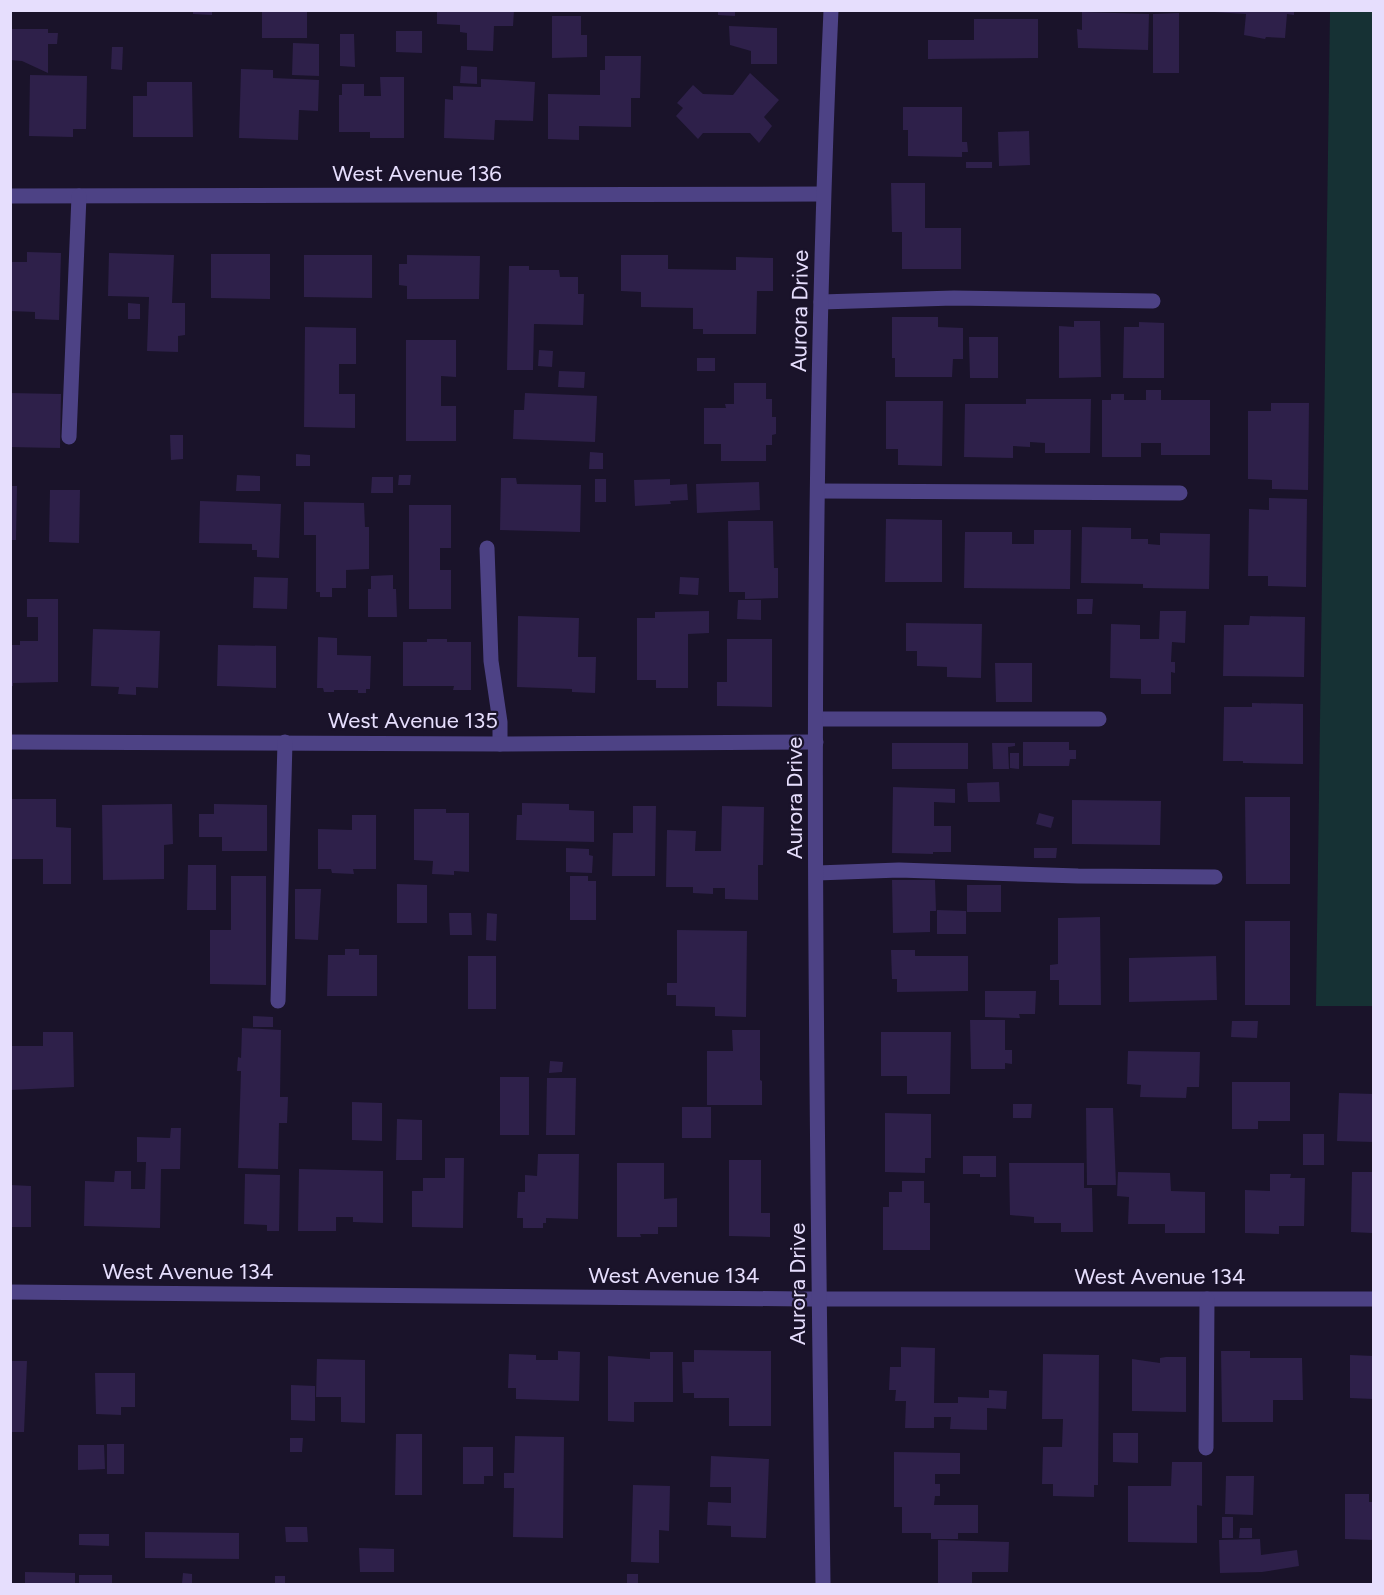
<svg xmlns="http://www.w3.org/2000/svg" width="1384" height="1595" font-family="Figtree,sans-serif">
<rect width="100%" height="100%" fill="#1a132a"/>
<!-- green -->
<polygon fill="#163134" points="1330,11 1374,11 1373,1006 1316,1006"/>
<!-- building -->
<g fill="#2e204a">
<polygon points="193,10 212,10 212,15 193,14"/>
<rect x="262" y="10" width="45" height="28"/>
<polygon points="437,10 514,10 513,26 494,26 493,51 467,50 467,33 460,32 460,25 437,24"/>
<polygon points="718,10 735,10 735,16 718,15"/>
<polygon points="1214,10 1294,10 1294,15 1287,14 1285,38 1266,37 1265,39 1244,35 1246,14 1214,12"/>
<polygon points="1082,12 1149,14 1148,50 1078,48 1077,29 1082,30"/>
<polygon points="1179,13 1179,73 1153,73 1153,14"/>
<polygon points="552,16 581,16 581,35 587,35 587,57 552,58"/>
<polygon points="974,19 1038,19 1038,58 928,59 928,40 974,40"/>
<polygon points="729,26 777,28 777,64 751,64 751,51 730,45"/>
<polygon points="10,29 48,29 48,33 58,33 57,44 48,44 48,73 22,61 10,60"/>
<polygon points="396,31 422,31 422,53 396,52"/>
<polygon points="340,34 354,34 355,67 340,66"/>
<polygon points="293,43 319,44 319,76 292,75"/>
<polygon points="112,47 123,47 122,70 111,69"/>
<polygon points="605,56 641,56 640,98 631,98 631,127 579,126 579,140 548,139 548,94 600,95 600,70 605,70"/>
<polygon points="461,66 477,67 477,84 460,83"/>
<polygon points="241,69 273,70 273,78 319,80 318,111 299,110 298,140 239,138"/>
<polygon points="750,73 779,100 764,117 772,126 759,143 750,133 703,133 698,139 676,116 683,108 677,103 693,85 703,94 733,95"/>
<polygon points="30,75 87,76 86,129 73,129 73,137 29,136"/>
<polygon points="380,77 404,77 404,138 370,138 370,132 339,132 339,95 342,95 342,84 364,84 364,96 381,96"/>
<polygon points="481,79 535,82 533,121 495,120 494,140 444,138 445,99 453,100 453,86 481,87"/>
<polygon points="147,82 192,82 193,137 133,137 133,96 147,96"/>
<polygon points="903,107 962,107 962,142 967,142 968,152 962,152 962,157 908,156 908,130 903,130"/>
<polygon points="1029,131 1030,165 999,166 998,132"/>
<rect x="966" y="162" width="26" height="6"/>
<polygon points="891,183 925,183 925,228 961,228 961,269 902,269 902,232 892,232"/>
<polygon points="27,252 61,253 59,320 35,319 35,312 10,311 10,262 27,262"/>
<polygon points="109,253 174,255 172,303 185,303 185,335 178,336 178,352 147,351 149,297 108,296"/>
<polygon points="211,254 270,254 270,299 211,298"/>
<polygon points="304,255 372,255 372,298 304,297"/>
<polygon points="407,255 480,256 479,299 407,299 407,286 399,285 399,264 407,264"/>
<polygon points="621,255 668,255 668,269 736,270 736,257 773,258 773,291 757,291 756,334 703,334 703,329 693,329 693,308 641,307 641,292 621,291"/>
<polygon points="509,266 529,266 529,270 559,270 560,277 578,277 578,294 584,294 583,325 534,324 533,370 507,370"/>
<polygon points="128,303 140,304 140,319 128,319"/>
<polygon points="892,317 938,317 938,327 963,328 963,359 953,359 952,377 895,377 895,358 892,358"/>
<polygon points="1074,321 1100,321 1101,377 1059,378 1059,326 1074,327"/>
<polygon points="1139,322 1164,323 1164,378 1123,378 1124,327 1139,327"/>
<polygon points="305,327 356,328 356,364 339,364 339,394 355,394 355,428 304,427"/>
<polygon points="969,337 998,337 998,378 970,378"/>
<polygon points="406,340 456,340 456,377 441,376 441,406 456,406 456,441 406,441"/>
<polygon points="539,350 553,351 552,367 538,366"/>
<rect x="697" y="358" width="18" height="13"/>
<polygon points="559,371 585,372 584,388 558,387"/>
<polygon points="734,383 766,383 766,399 772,399 772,417 776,417 776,434 772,435 772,445 766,445 766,461 721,461 721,444 704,444 704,408 726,408 725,404 734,404"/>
<polygon points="1146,390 1161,390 1161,400 1210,400 1210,455 1161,455 1161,443 1141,443 1141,457 1102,457 1102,400 1111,400 1111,394 1124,394 1124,400 1146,400"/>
<polygon points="10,393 61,394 60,448 10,447"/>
<polygon points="525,393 597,396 595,442 513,439 514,410 524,410"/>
<polygon points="1026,399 1091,399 1090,453 1045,453 1045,443 1030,442 1030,447 1013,446 1013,458 964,457 965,404 1026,404"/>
<polygon points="886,401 943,401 942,466 898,465 898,449 886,449"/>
<polygon points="1271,403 1309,403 1308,490 1272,489 1272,480 1248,479 1248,411 1271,411"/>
<polygon points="170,435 183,435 183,459 171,460"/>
<polygon points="590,452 603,453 603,469 589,469"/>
<polygon points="296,454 310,455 310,466 296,466"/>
<polygon points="237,475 260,476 260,491 236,491"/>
<polygon points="399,475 411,475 410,485 398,485"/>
<polygon points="372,477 393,477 393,493 371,493"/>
<polygon points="501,478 516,478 517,484 581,485 580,532 500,530"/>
<rect x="595" y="479" width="11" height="23"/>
<polygon points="670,479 670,485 687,484 688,500 670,501 671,504 635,506 634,480"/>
<polygon points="759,482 760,510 697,513 696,484"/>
<polygon points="10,486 17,486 16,540 10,540"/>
<polygon points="50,490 80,490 79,543 49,542"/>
<polygon points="1269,498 1307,499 1306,587 1268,586 1268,576 1248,576 1249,509 1269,510"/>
<polygon points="200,501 281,504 279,558 257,557 257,550 252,550 252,544 199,543"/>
<polygon points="304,502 364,503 365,527 369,527 369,569 346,570 346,588 332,588 332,597 320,597 320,592 316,592 316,535 304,535"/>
<polygon points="409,505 451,505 451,548 440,548 440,570 451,570 451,609 409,609"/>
<polygon points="886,519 942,520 942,582 885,582"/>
<polygon points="728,521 773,521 774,568 778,568 778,598 745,599 745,592 729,592"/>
<polygon points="1082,527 1131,528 1131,539 1148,539 1148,544 1160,545 1160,533 1210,534 1209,589 1143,588 1143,584 1081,583"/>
<polygon points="1034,530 1071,530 1070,589 964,588 965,532 1012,532 1012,544 1034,544"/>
<polygon points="393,575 393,589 396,589 397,617 368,617 368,589 371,589 371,576"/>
<polygon points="254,577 288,578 287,609 253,608"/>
<polygon points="680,577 699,578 698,595 679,594"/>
<polygon points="27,599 58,599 58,682 13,683 13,686 10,686 10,645 20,645 20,641 38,641 38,617 27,617"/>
<polygon points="1077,599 1093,599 1092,614 1077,614"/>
<polygon points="738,600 761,600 761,620 737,619"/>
<polygon points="709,611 709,633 688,634 688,688 656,688 656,680 637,680 637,618 655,618 655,612"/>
<polygon points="1160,611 1186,611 1185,643 1172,642 1171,662 1175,662 1175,673 1171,672 1171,694 1141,694 1141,679 1110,678 1111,624 1140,625 1140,639 1159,639"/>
<polygon points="518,616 579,618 578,657 596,657 595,693 572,692 572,689 517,687"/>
<polygon points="1250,616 1305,617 1304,677 1223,676 1224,625 1249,625"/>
<polygon points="906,623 982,624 981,678 947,677 947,667 917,666 917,651 906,651"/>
<polygon points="93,629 160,631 158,688 136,687 136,695 118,694 119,687 91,686"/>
<polygon points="318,637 337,638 337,655 371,656 370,689 366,689 366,693 358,693 358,690 334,690 334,692 324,692 323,688 317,688"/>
<polygon points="427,639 447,639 447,642 471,642 471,690 453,690 454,686 403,686 403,642 427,642"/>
<polygon points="727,639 772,639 772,707 717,706 717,682 727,682"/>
<polygon points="218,645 276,646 276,688 217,686"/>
<polygon points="995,663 1032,663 1032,702 996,702"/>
<polygon points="1252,703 1303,704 1303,764 1243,763 1243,761 1223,761 1224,707 1252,707"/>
<polygon points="1023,742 1069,742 1069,750 1076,750 1076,759 1070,759 1069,766 1023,766"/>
<rect x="892" y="743" width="76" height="26"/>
<polygon points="992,743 1015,743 1015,746 1008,747 1009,769 993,769"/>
<polygon points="1010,753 1019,753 1019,769 1010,768"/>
<polygon points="999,782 1000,802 968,802 967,783"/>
<polygon points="893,787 955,789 955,803 934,802 934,826 951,826 951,852 933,852 933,854 892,853"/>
<polygon points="1245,797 1290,797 1290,884 1246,884"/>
<polygon points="10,799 56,799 56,827 71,828 71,884 43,884 43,859 10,859"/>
<polygon points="1072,800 1161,801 1160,845 1072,844"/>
<polygon points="522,803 569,804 569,810 594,811 594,842 516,840 517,815 522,815"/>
<polygon points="172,804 173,844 164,845 164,879 103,880 102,805"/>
<polygon points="214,804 267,805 267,851 222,851 222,837 199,837 199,814 214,814"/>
<polygon points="633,806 656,806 655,876 612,876 613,833 633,833"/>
<polygon points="722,806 764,807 763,865 758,865 758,900 725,899 725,888 713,888 713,894 693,893 693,887 666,887 667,830 696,831 695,851 721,851"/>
<polygon points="414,809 446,809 446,813 469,813 469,872 454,871 454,875 432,874 433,861 414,860"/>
<polygon points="1039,813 1054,817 1051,828 1036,824"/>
<polygon points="352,815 376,815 376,869 353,869 354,874 332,873 331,869 318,869 318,829 352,830"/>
<polygon points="566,848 589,849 589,855 593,856 592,873 566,872"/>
<polygon points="1034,848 1057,848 1056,858 1034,858"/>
<polygon points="188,865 216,865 216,910 187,910"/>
<polygon points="231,876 266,876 266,985 210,984 210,930 231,930"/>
<polygon points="570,876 588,876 588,881 596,881 596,920 570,920"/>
<polygon points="892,880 935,880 936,911 930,911 930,932 893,933"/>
<polygon points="397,884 427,885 427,923 397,923"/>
<rect x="967" y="885" width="34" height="27"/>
<polygon points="295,889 321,889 318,940 295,939"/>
<polygon points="937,910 966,911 966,934 937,934"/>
<polygon points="449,913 471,913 472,935 450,935"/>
<polygon points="487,913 497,914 496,941 486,940"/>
<polygon points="1100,917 1101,1005 1059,1005 1059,980 1050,980 1050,965 1058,964 1058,918"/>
<rect x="1245" y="921" width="45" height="84"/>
<polygon points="677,930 747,931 746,1017 715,1016 715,1007 676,1006 676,995 667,995 667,983 677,983"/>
<polygon points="345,949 359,949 359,955 377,955 377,996 327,996 328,955 345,955"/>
<polygon points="891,950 915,950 915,956 968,956 968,991 897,992 897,979 892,979"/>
<rect x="468" y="956" width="28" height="53"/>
<polygon points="1216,956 1217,1000 1129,1002 1129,958"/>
<polygon points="985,991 1036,991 1035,1014 1019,1014 1020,1018 985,1017"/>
<polygon points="253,1016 273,1017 273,1027 253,1027"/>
<polygon points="970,1020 1005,1020 1005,1050 1012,1050 1012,1064 1005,1063 1005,1069 971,1069"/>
<polygon points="1232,1021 1258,1021 1257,1038 1231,1037"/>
<polygon points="242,1028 281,1030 280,1097 288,1097 287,1123 279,1123 278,1169 238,1168 241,1071 237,1071 238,1057 241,1058"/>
<polygon points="732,1030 760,1030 760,1080 762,1081 762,1105 707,1105 707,1051 733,1051"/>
<polygon points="43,1032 73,1032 74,1087 10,1090 10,1046 43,1046"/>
<polygon points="881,1032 951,1032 950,1094 907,1094 907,1076 881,1076"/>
<polygon points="1128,1051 1200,1052 1199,1087 1187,1087 1186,1098 1140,1097 1141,1085 1127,1084"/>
<polygon points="550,1061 563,1062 562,1072 549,1073"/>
<rect x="500" y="1077" width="29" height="58"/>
<polygon points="547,1078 576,1078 575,1135 546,1135"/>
<polygon points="1232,1082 1290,1082 1290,1121 1258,1121 1258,1129 1232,1129"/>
<polygon points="1339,1093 1374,1094 1374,1142 1337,1141"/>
<polygon points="352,1102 382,1103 382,1141 352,1140"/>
<polygon points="1013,1104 1032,1104 1031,1118 1013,1118"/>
<rect x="682" y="1107" width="29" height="31"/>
<polygon points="1086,1108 1113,1108 1116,1185 1087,1185"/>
<polygon points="885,1113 931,1114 931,1158 925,1158 925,1173 885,1172"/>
<polygon points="397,1119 422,1120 422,1160 396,1160"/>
<polygon points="171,1128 181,1128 180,1169 161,1169 160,1228 84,1226 85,1181 114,1182 115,1171 131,1171 131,1189 145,1189 146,1162 137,1162 137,1137 170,1138"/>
<rect x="1303" y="1134" width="21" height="31"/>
<polygon points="538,1154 579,1154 578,1219 546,1218 546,1223 543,1223 543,1228 523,1228 523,1218 517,1218 518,1192 525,1192 525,1175 537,1176"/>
<polygon points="963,1156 996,1156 996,1177 980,1177 980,1174 963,1174"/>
<polygon points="445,1158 464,1158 463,1228 412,1227 412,1191 423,1191 423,1178 445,1178"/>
<polygon points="729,1160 761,1160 761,1213 770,1213 770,1237 729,1236"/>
<polygon points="617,1163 664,1163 664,1199 677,1198 677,1227 658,1227 658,1234 640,1234 641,1237 617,1237"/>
<polygon points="1009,1163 1084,1163 1084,1188 1092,1188 1093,1232 1061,1232 1061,1223 1034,1223 1034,1217 1010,1215"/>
<polygon points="299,1169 383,1171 383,1223 353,1222 353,1217 336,1217 336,1231 298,1231"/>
<polygon points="1118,1172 1170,1173 1171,1191 1205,1192 1205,1233 1165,1233 1165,1224 1128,1224 1129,1197 1117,1196"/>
<polygon points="1352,1172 1374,1172 1372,1233 1351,1232"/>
<polygon points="245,1174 280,1175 279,1231 267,1231 267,1225 244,1224"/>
<polygon points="1270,1174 1291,1174 1290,1178 1305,1178 1304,1226 1279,1226 1279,1234 1245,1233 1245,1190 1270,1191"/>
<polygon points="902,1181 924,1181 924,1203 930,1203 930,1250 883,1250 883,1207 889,1207 889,1192 902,1192"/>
<polygon points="10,1185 31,1186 31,1227 10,1227"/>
<polygon points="901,1347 935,1348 934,1403 958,1403 958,1397 989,1398 989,1390 1007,1391 1006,1409 987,1408 987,1430 950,1429 951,1417 934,1417 934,1428 905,1428 906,1401 895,1401 896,1390 889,1390 890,1367 901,1367"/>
<polygon points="694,1350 771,1351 771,1426 729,1426 729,1398 694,1398 694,1393 683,1393 682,1362 694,1362"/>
<polygon points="558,1351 580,1352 579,1401 516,1399 516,1388 508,1388 509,1354 536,1355 536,1360 558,1360"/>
<polygon points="1221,1351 1250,1351 1250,1358 1302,1358 1303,1400 1273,1400 1273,1422 1222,1422"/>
<polygon points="650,1352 673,1352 673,1402 634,1402 634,1422 608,1421 608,1356 650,1359"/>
<polygon points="1043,1354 1099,1355 1098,1485 1094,1485 1094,1497 1053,1496 1053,1484 1042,1484 1043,1447 1062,1447 1063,1419 1042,1419"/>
<polygon points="1350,1355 1374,1356 1374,1399 1350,1398"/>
<polygon points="1166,1357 1186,1357 1186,1412 1132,1411 1132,1359 1160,1363 1160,1358"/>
<polygon points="317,1359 365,1360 365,1423 341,1422 341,1397 316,1397"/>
<polygon points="10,1361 27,1361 24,1432 10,1432"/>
<polygon points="95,1373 135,1373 135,1407 121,1407 121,1415 96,1414"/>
<polygon points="291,1385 315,1386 315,1421 291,1420"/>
<polygon points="1113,1433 1138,1433 1138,1463 1113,1462"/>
<polygon points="396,1434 422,1434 422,1495 395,1495"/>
<polygon points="515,1436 564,1437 563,1538 513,1537 514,1488 504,1488 504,1473 514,1473"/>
<polygon points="290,1438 303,1438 302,1452 290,1452"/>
<rect x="107" y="1444" width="17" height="30"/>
<polygon points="78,1445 104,1445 105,1469 78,1470"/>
<polygon points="463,1447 493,1447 493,1476 484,1476 484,1484 463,1484"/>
<polygon points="894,1452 960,1453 960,1474 935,1474 935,1484 940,1484 940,1496 935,1496 934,1505 978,1505 978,1533 958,1533 958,1539 931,1539 931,1533 902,1533 902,1507 894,1507"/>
<polygon points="711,1456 769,1459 766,1538 731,1537 731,1526 707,1525 708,1502 731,1503 731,1487 710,1487"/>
<polygon points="1172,1462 1202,1462 1202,1506 1197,1505 1197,1543 1128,1542 1128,1486 1171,1486"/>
<polygon points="1226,1476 1254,1476 1253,1515 1225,1514"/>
<polygon points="633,1485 670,1486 669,1531 659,1530 659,1563 631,1562"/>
<polygon points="1345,1494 1369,1494 1369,1502 1374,1502 1374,1540 1345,1539"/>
<rect x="1222" y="1517" width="11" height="21"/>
<polygon points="285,1527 307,1527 308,1542 286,1542"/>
<polygon points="1240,1528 1252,1528 1252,1538 1239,1538"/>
<polygon points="145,1532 239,1533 239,1559 145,1558"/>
<polygon points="79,1534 109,1534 109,1546 79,1545"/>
<polygon points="1260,1539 1261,1555 1297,1550 1299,1566 1262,1572 1220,1573 1219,1540"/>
<polygon points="938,1540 1009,1542 1008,1572 972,1572 972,1584 938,1584"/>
<polygon points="359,1548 394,1549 394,1572 360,1572"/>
<polygon points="25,1572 75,1573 75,1584 25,1584"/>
<polygon points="183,1573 192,1574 192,1584 182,1584"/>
<rect x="627" y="1574" width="11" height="10"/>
<rect x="79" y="1575" width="33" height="9"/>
<rect x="275" y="1576" width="10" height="8"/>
</g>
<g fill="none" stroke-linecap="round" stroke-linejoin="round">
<!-- minor -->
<g stroke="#4d4285" stroke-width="15">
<polyline points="10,196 823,194"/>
<polyline points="821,302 954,298 1153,301"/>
<polyline points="69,437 79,196"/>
<polyline points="819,491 1180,493"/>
<polyline points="487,548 491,661 500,722 500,744"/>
<polyline points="816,719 1099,719"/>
<polyline points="10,742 500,744 816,742"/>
<polyline points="817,873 899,870 1078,876 1215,877"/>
<polyline points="278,1001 285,742"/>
<polyline points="10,1292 805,1299 1374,1299"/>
<polyline points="1206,1448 1207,1299"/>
<path d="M823,1584c-7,-523 -16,-1050 8,-1574"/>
</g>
</g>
<g text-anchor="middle" stroke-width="4.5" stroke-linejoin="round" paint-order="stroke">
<!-- street labels -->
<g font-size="22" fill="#e6defd" stroke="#1a132a">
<text x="417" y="181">West Avenue 136</text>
<text transform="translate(799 311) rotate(-89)" y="8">Aurora Drive</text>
<text x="413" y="728">West Avenue 135</text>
<text transform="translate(794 798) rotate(-90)" y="8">Aurora Drive</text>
<text x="188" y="1279">West Avenue 134</text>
<text x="674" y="1283">West Avenue 134</text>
<text x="1160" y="1284">West Avenue 134</text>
<text transform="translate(797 1284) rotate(-90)" y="8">Aurora Drive</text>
</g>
</g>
<!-- border -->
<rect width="1384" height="1595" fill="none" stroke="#e6defd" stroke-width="24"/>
</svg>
